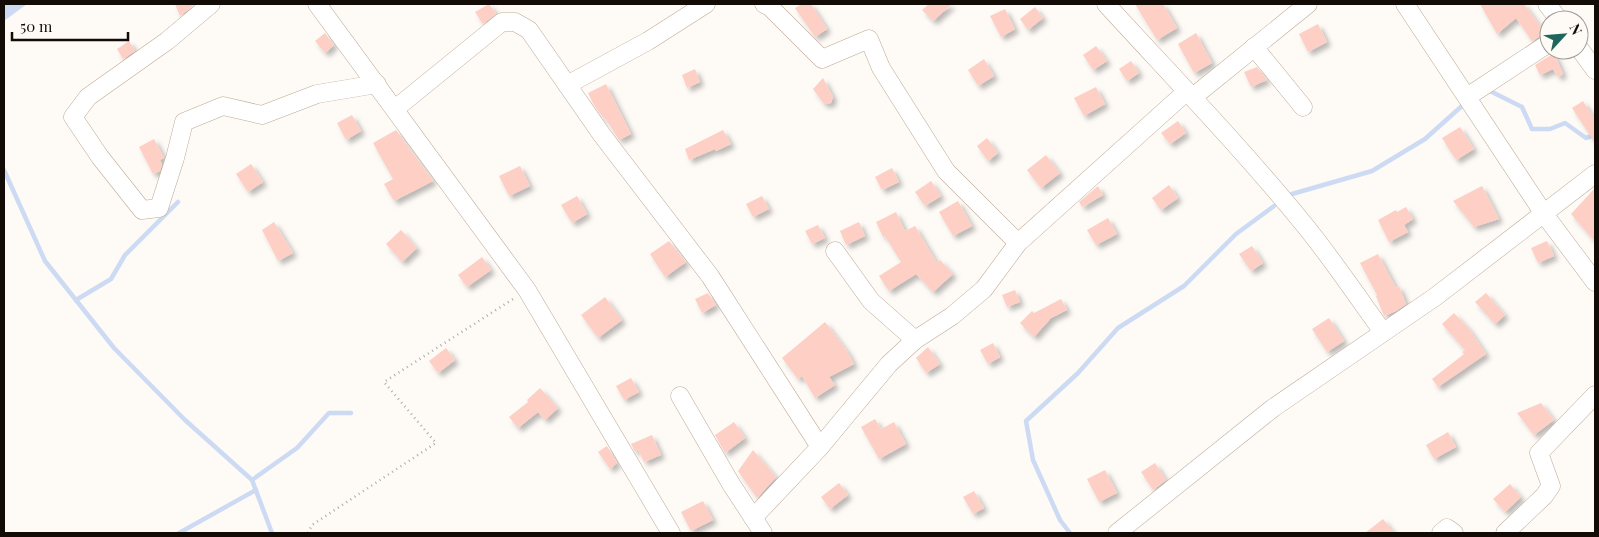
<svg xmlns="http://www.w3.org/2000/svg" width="1599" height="537" font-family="'Playfair Display',serif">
<defs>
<filter id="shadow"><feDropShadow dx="4" dy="4" stdDeviation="2.5" flood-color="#0004"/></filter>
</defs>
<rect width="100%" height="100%" fill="#fefaf6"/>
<!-- water -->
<polygon fill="#ccdbf3" points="4,4 27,4 4,21"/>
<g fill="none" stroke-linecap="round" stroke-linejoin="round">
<!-- stream -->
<g stroke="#ccdbf3" stroke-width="4.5">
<polyline points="1486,93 1490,91 1522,107 1532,129 1550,129 1565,123 1586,138 1595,135"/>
<polyline points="4,170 45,261 114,348 185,420 252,480 272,533"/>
<polyline points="1292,194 1372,171 1425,139 1463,105"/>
<polyline points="76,300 111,279 125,255 178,202"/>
<polyline points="252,480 297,448 329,413 351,413"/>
<polyline points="179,533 256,490"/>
<polyline points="1070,533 1060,520 1033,460 1026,421 1078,373 1118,328 1184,286 1236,234 1274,206"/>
</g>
</g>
<!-- building -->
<g fill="#fecfc4" filter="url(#shadow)">
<polygon points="175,4 195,4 180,16"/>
<polygon points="489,4 496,14 483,24 475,12"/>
<polygon points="802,4 811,4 827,29 815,37 795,8"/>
<polygon points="929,4 952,4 933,21 922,10"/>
<polygon points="1135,4 1163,4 1177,28 1157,40"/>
<polygon points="1480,4 1524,4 1545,33 1532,41 1516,18 1497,34"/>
<polygon points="1035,7 1043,18 1028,30 1020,19"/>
<polygon points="1005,9 1015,29 1001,37 990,16"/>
<polygon points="1318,24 1327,42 1308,52 1299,34"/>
<polygon points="325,33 334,45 325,53 315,41"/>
<polygon points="1196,33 1212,63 1194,73 1178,44"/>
<polygon points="129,41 135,51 123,59 117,49"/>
<polygon points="1096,46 1107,61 1093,70 1083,55"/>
<polygon points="1554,53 1563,74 1558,77 1553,69 1540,75 1535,65"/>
<polygon points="984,59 994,76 978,86 968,70"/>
<polygon points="1131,61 1139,73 1127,81 1119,69"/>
<polygon points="1257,67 1267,80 1251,87 1244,72"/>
<polygon points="695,69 700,82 687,88 682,75"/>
<polygon points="823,78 833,97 831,103 824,104 813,89"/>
<polygon points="606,84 631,134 619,140 605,118 604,119 594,105 588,93"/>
<polygon points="1096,87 1105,104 1084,116 1074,98"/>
<polygon points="1583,101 1595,120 1595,143 1572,108"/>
<polygon points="352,115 361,131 346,140 337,123"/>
<polygon points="1178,121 1186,133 1170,144 1161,133"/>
<polygon points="1460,127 1474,149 1456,160 1442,138"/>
<polygon points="396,130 433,181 394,201 384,184 393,179 373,143"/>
<polygon points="723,130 731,144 716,151 715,149 689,160 685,149"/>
<polygon points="987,138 998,153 988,161 977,146"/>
<polygon points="154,139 164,158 160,160 162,164 160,171 153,174 139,147"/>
<polygon points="1046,155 1060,173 1041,188 1027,170"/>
<polygon points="251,164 263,182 248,192 236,174"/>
<polygon points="520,166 530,186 509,196 499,176"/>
<polygon points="892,168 899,182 882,190 875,177"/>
<polygon points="931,181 941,196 925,206 915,192"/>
<polygon points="1169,185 1178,198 1161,210 1152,198"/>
<polygon points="1098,186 1103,195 1082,207 1079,202"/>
<polygon points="1482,186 1499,219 1474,227 1453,201"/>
<polygon points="1595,188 1595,242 1571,214"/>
<polygon points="577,196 587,214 572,223 561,205"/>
<polygon points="762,196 769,209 753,217 746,204"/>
<polygon points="958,201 972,226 953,236 939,212"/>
<polygon points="1406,207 1413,219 1404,225 1408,232 1389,242 1378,220 1396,210 1397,212"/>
<polygon points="896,212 905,231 915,226 937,263 940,260 953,274 933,292 916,274 889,291 879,276 901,262 885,236 883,237 876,222"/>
<polygon points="1108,218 1117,234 1096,245 1087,230"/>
<polygon points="274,222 293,253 278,261 262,230"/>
<polygon points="859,222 865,236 846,245 840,231"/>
<polygon points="818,225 825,238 812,244 805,231"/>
<polygon points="401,230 417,248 402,262 386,244"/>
<polygon points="669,241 686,262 665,277 650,254"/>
<polygon points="1547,241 1554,256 1538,263 1531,248"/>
<polygon points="1252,246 1263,263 1251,271 1239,254"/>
<polygon points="1378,254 1396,288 1399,286 1406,304 1396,311 1384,316 1376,296 1377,295 1360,263"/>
<polygon points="482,257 491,270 467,287 458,275"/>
<polygon points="1015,290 1020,302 1007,307 1002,295"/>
<polygon points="708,293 716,305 702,313 695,299"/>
<polygon points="1486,293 1505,315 1495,324 1475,302"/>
<polygon points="605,297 622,320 598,338 581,315"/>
<polygon points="1061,299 1067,310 1051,318 1034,337 1020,323 1032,311 1034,313"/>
<polygon points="1454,313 1469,329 1486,354 1438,387 1432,379 1464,354 1462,352 1465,350 1442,324"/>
<polygon points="1329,318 1344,341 1327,352 1312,329"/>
<polygon points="825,322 847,351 854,364 829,377 835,385 815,398 802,376 798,379 782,358"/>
<polygon points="993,343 1000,357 988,364 980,350"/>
<polygon points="928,347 940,364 926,373 916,358"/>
<polygon points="446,348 455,360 438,373 429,361"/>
<polygon points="631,378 639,392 624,400 616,386"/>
<polygon points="540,388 558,408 545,420 538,412 518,428 509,417 528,402 527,400"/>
<polygon points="1541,403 1554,420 1534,435 1517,413"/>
<polygon points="875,419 881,429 894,422 906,444 879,459 861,427"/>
<polygon points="734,422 745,438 725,453 715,435"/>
<polygon points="1448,432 1456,447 1434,459 1426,445"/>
<polygon points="652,435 661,455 644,462 638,449 635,452 631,444"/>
<polygon points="607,446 617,463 610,469 598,452"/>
<polygon points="753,450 776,477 757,498 738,471"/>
<polygon points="1155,463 1166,480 1153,490 1141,472"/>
<polygon points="1105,470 1117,493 1099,502 1087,479"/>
<polygon points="839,483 848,495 830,509 821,497"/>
<polygon points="1510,484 1521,497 1505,512 1493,499"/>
<polygon points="974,491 984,508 973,514 963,497"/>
<polygon points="703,501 713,520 691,531 681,512"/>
<polygon points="1383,519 1394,533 1365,533"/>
</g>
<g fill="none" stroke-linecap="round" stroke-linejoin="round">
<!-- minor casing -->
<g stroke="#bea996" stroke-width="19">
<g id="minor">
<polyline points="211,4 167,41 88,97 73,117 100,157 142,210 159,208 175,158 184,122 223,106 262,115 317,94 377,84"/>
<polyline points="317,4 527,290 671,533"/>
<polyline points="764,4 770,7 822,59 869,39 881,68 946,171 1018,243"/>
<path d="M1106,4c66,72 134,142 196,218 29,35 54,73 81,110"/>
<polyline points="1405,4 1544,214 1595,282"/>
<polyline points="1547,4 1559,20"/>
<polyline points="1254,47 1303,107"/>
<polyline points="1579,48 1595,70"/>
<polyline points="567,85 648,41 706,4"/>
<polyline points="1193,97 1308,4"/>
<polyline points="1467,97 1549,43"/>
<polyline points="395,109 502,22 515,22 529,30 602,135 710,276 820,447 753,518"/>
<polyline points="835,251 871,301 915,340"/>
<polyline points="680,396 731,484 763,533"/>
<polyline points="820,447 889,364 915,340 952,316 984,289 1018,243 1186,92"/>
<polyline points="1117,533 1273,408 1435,297 1595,174"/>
<polyline points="1441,533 1447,528 1454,533"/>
<polyline points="1505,533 1544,496 1551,486 1539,453 1595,395"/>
</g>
</g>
<!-- path -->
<polyline stroke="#afaaa5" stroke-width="2.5" stroke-dasharray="1 4" stroke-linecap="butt" points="308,533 312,525 436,443 384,382 513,299"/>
<!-- minor -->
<use href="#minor" stroke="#fff" stroke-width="18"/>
</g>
<!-- border -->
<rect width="1599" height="537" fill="none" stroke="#130b05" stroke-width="10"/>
<!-- north arrow -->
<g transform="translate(1564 35) rotate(64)"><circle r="24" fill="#fefaf6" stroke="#a09a96"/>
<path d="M0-4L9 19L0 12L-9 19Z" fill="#1e665c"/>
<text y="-8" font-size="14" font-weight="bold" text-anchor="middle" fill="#130b05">N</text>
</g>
<!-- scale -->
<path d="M12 32v8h116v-8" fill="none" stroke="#130b05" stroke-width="2.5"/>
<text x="20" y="32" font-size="15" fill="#130b05" stroke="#fefaf6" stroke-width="4" paint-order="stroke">50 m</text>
</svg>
